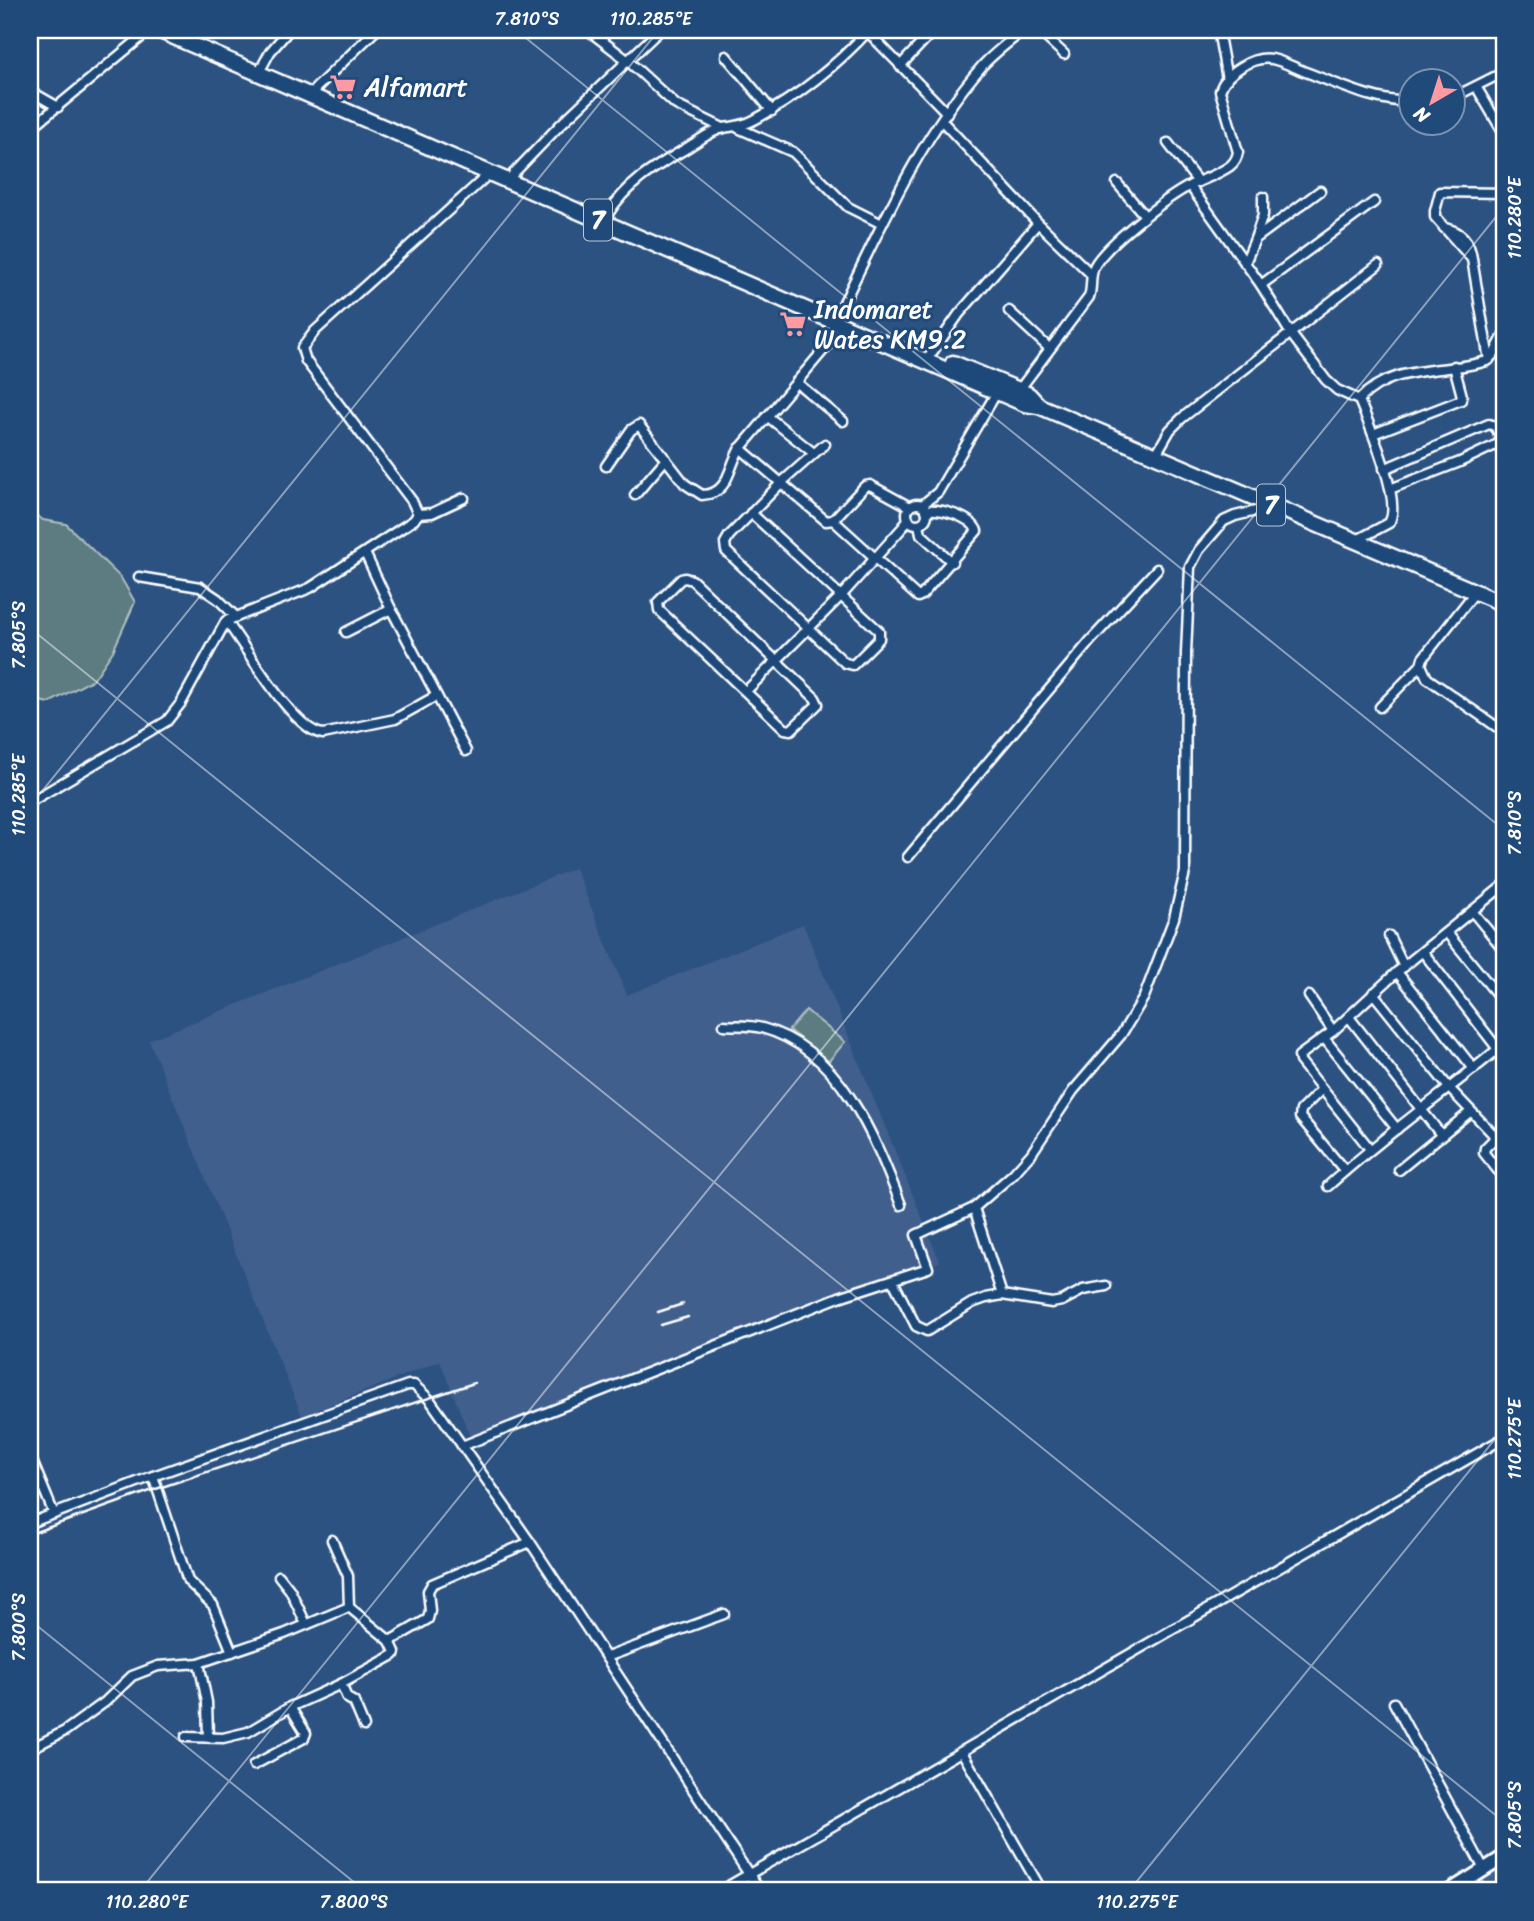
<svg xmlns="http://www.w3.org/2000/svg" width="1534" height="1921" font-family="Sriracha,sans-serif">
<rect width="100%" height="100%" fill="#2c5282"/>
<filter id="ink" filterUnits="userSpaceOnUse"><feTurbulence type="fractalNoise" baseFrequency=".0143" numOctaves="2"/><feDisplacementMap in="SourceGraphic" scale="14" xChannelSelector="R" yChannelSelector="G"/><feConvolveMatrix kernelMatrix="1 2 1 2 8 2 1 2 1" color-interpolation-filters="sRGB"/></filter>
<g filter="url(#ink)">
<!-- built -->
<g fill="#405f8d">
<polygon points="575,868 627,995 803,924 940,1262 789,1312 471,1439 440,1361 302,1416 149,1040"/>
<polygon points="1504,1868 1504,1891 1464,1891"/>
</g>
<!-- green -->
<g fill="#5c7c81" stroke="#aebec0" stroke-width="2">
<polygon points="30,510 43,520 66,524 121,578 135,602 113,651 94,679 49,703 30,699"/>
<polygon points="806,1010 845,1042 828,1062 789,1030"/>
</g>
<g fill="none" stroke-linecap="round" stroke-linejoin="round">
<!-- street casing -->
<g stroke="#fff" stroke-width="13">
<g id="street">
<polyline points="588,30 627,60 676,105 723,128"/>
<polyline points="866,30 947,113"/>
<polyline points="1038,30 1064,54"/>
<polyline points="1218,30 1227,79"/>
<polyline points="726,56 772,111"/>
<polyline points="900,66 934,30"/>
<polyline points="258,74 270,52 289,30"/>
<polyline points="316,88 376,30"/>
<polyline points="1477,88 1504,134"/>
<polyline points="30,91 58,107"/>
<polyline points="1454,97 1504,72"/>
<polyline points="942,121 1038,223 1091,274"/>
<polyline points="738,128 793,152 848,207 882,224"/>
<polyline points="30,129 150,30"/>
<polyline points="1168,143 1198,182"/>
<polyline points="513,174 560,125 660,30"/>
<polyline points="1117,183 1145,216"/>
<path d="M1190,186l71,99 30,49 35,46 11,10 22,10c10,24 44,102 30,123l-34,18"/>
<path d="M608,214c20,-33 51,-49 82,-68 10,-6 22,-16 34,-18 11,-2 19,-2 30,-8 42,-22 83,-55 115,-90"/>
<path d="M1444,228c18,3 26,13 28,31"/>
<polyline points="1255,239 1263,215 1263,197"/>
<polyline points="1245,263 1255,239 1320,191"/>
<polyline points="1261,285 1374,202"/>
<path d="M849,292c38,-79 76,-161 134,-227 12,-13 27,-24 41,-35"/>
<polyline points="1009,311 1049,348"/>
<polyline points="838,314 847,296"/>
<polyline points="931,354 959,314 1038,223"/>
<polyline points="1489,360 1472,259 1435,217 1435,211 1440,192 1504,193"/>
<polyline points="796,382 843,421"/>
<path d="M1019,390l70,-93c4,-11 0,-22 6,-32 13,-22 72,-68 96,-80 13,-6 28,-11 39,-19 5,-4 7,-8 8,-14l-18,-61c5,-18 33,-35 52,-32 10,2 21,8 31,12 35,13 71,31 109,31"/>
<path d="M1359,400c33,-37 86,-26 128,-39l7,-7 10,-19"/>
<polyline points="767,416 811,451"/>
<polyline points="1373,434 1461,400 1462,396 1454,366"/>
<polyline points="740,448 826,521 833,520 865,486 870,485 910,507"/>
<polyline points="1155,456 1170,430 1182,418 1378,265"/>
<path d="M606,466l25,-36 8,-5 46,59 17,11c27,-1 26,-26 37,-45l105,-124"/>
<polyline points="1384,469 1489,424 1495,426 1503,442"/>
<polyline points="1390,489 1460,462 1504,441"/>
<polyline points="635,495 666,459"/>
<circle cx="917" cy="514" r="10"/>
<polyline points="922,505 938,492 997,392"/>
<polyline points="751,513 879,631 879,639 853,665 845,663 726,551 725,543 729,536 782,482 825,444"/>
<polyline points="418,514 432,513 464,498"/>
<path d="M833,520l85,77 4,-2 55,-64c-5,-14 -36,-23 -51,-21"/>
<polyline points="919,524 921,534 952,562"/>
<polyline points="365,553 391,609 466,751"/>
<polyline points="139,577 200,587 218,599 236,617"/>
<polygon points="685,578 692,580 815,698 818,704 791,730 785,729 659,610 658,602 681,579"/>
<polyline points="1476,591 1423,658 1421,665 1427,678 1504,732"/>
<path d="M226,621c20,25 66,109 97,113l72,-15 41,-23"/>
<polyline points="346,632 391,609"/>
<polyline points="746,691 842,595 903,527 908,519"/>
<polyline points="1380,707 1421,665"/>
<polyline points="30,802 167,721 181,703 226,621 310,588 414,520 418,514 412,501 306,361 302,348 315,331 490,173"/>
<polyline points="908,857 1091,640 1157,569"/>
<polyline points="1472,911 1504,950"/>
<polyline points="1447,933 1504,1003"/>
<polyline points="1389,936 1404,967"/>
<polyline points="1423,952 1498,1049"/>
<polyline points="1397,972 1474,1069"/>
<polyline points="1373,993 1450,1089 1493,1134 1494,1139 1485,1148 1484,1153 1504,1178"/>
<polyline points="1309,996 1333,1031"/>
<polyline points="1349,1017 1442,1136"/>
<path d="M724,1025c13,1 26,0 38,3 78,21 113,109 139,177"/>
<polyline points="1324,1038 1397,1129"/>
<polyline points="1322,1089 1301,1110 1300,1117 1345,1171"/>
<polyline points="1370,1149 1300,1061 1299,1056 1333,1031 1397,972 1504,885"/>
<polyline points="1399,1170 1470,1112"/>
<path d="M1328,1186c56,-51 119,-94 176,-142"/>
<polyline points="893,1281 916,1326 927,1331 972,1303 986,1298 1002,1295 1052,1303 1062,1301 1083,1290 1106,1286"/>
<polyline points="1002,1295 974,1208 1013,1174 1031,1154 1073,1091 1121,1035 1144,997 1174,918 1185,872 1186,653 1190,567 1199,550 1224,521 1235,516 1273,507"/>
<polyline points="462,1446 839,1297 928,1268 916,1235 974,1208"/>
<polyline points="30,1456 54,1514"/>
<polyline points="153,1476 188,1581 213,1605 232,1652"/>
<polyline points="30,1523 153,1476 408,1385 414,1385 430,1400 530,1542 760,1891"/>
<polyline points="332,1540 348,1576 349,1607 390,1641 428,1619 430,1611 428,1591 432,1584 530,1542"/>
<polyline points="279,1576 290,1590 306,1624"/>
<polyline points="607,1657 724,1614"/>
<polyline points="199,1663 207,1702 208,1737"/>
<polyline points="341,1684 347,1698 354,1702 364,1726"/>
<polyline points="1394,1703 1484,1869"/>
<polyline points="186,1737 223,1738 248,1732 290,1707 341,1684 394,1655 395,1652 390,1641"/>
<polyline points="30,1749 65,1731 105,1702 132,1676 158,1666 199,1663 284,1634 349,1607"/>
<polyline points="962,1752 1042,1891"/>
<polyline points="254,1765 304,1738 306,1733 290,1707"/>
<polyline points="720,1891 1504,1438"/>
</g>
</g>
<!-- secondary casing -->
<g stroke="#fff" stroke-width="18">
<polyline id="secondary" points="1450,1891 1504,1857"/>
</g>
<!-- highway casing -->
<g stroke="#fff" stroke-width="19">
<g id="highway">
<polyline points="158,30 1025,404 1039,406 1504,604"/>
<polyline points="953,363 1019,390 1029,395 1039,406"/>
</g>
</g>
<!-- street -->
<use href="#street" stroke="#1f4a7a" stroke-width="8"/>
<!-- secondary -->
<use href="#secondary" stroke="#1f4a7a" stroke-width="12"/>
<!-- highway -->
<use href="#highway" stroke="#1f4a7a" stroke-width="14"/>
<!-- rail -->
<g stroke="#fff" stroke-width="2.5">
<polyline points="658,1312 683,1304"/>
<polyline points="661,1325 688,1317"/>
<polyline points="30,1534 156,1489 474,1383"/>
</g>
</g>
</g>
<!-- ticks -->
<path fill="none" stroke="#fff" stroke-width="2" stroke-opacity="0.45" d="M516,30l988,800M30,628l1474,1194M30,806l629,-776M30,1620l335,271M140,1891l1364,-1684M1129,1891l375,-463"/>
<!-- icons -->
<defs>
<g id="supermarket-bare" transform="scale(2.1)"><path d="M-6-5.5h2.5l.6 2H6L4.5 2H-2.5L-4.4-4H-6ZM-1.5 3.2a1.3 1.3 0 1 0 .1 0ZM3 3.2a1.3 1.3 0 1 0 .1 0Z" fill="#ff9aa2" stroke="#1f4a7a" stroke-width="2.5" paint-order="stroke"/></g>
</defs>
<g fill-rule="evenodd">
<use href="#supermarket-bare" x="343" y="87"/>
<use href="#supermarket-bare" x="793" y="324"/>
</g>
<g text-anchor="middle" stroke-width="6" stroke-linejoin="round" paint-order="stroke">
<!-- shield labels -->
<g fill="#1f4a7a" stroke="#bcc9d7" stroke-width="2">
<rect x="584" y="199.5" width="28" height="41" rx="5"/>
<rect x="1257" y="484.5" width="28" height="41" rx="5"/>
</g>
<g font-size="24" font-weight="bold" fill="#fff">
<text x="598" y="228">7</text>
<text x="1271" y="513">7</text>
</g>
<!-- poi labels -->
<g font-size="26" fill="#fff" stroke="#1f4a7a" text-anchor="start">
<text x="364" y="96">Alfamart</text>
<text x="814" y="318">Indomaret<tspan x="814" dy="30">Wates KM9.2</tspan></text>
</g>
</g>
<!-- margin -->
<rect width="1534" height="1921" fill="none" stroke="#1f4a7a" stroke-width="77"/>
<!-- north arrow -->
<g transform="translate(1432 102) rotate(219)"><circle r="33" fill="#1f4a7a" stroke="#7992af" stroke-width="2"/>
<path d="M0-5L12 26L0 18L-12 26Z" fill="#ff9aa2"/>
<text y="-10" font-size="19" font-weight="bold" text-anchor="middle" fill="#ffffff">N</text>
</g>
<rect x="38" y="38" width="1458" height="1844" fill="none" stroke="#fff" stroke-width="2.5"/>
<g font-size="18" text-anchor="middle" fill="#fff">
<text x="527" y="25">7.810°S</text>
<text x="651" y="25">110.285°E</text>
<text transform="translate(1515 218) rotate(-90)" y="6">110.280°E</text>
<text transform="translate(19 635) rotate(-90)" y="6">7.805°S</text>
<text transform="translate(19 795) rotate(-90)" y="6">110.285°E</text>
<text transform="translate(1515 823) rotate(-90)" y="6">7.810°S</text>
<text transform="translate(1515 1439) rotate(-90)" y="6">110.275°E</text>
<text transform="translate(19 1627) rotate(-90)" y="6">7.800°S</text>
<text transform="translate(1515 1815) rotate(-90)" y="6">7.805°S</text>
<text x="147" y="1908">110.280°E</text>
<text x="354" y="1908">7.800°S</text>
<text x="1137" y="1908">110.275°E</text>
</g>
</svg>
